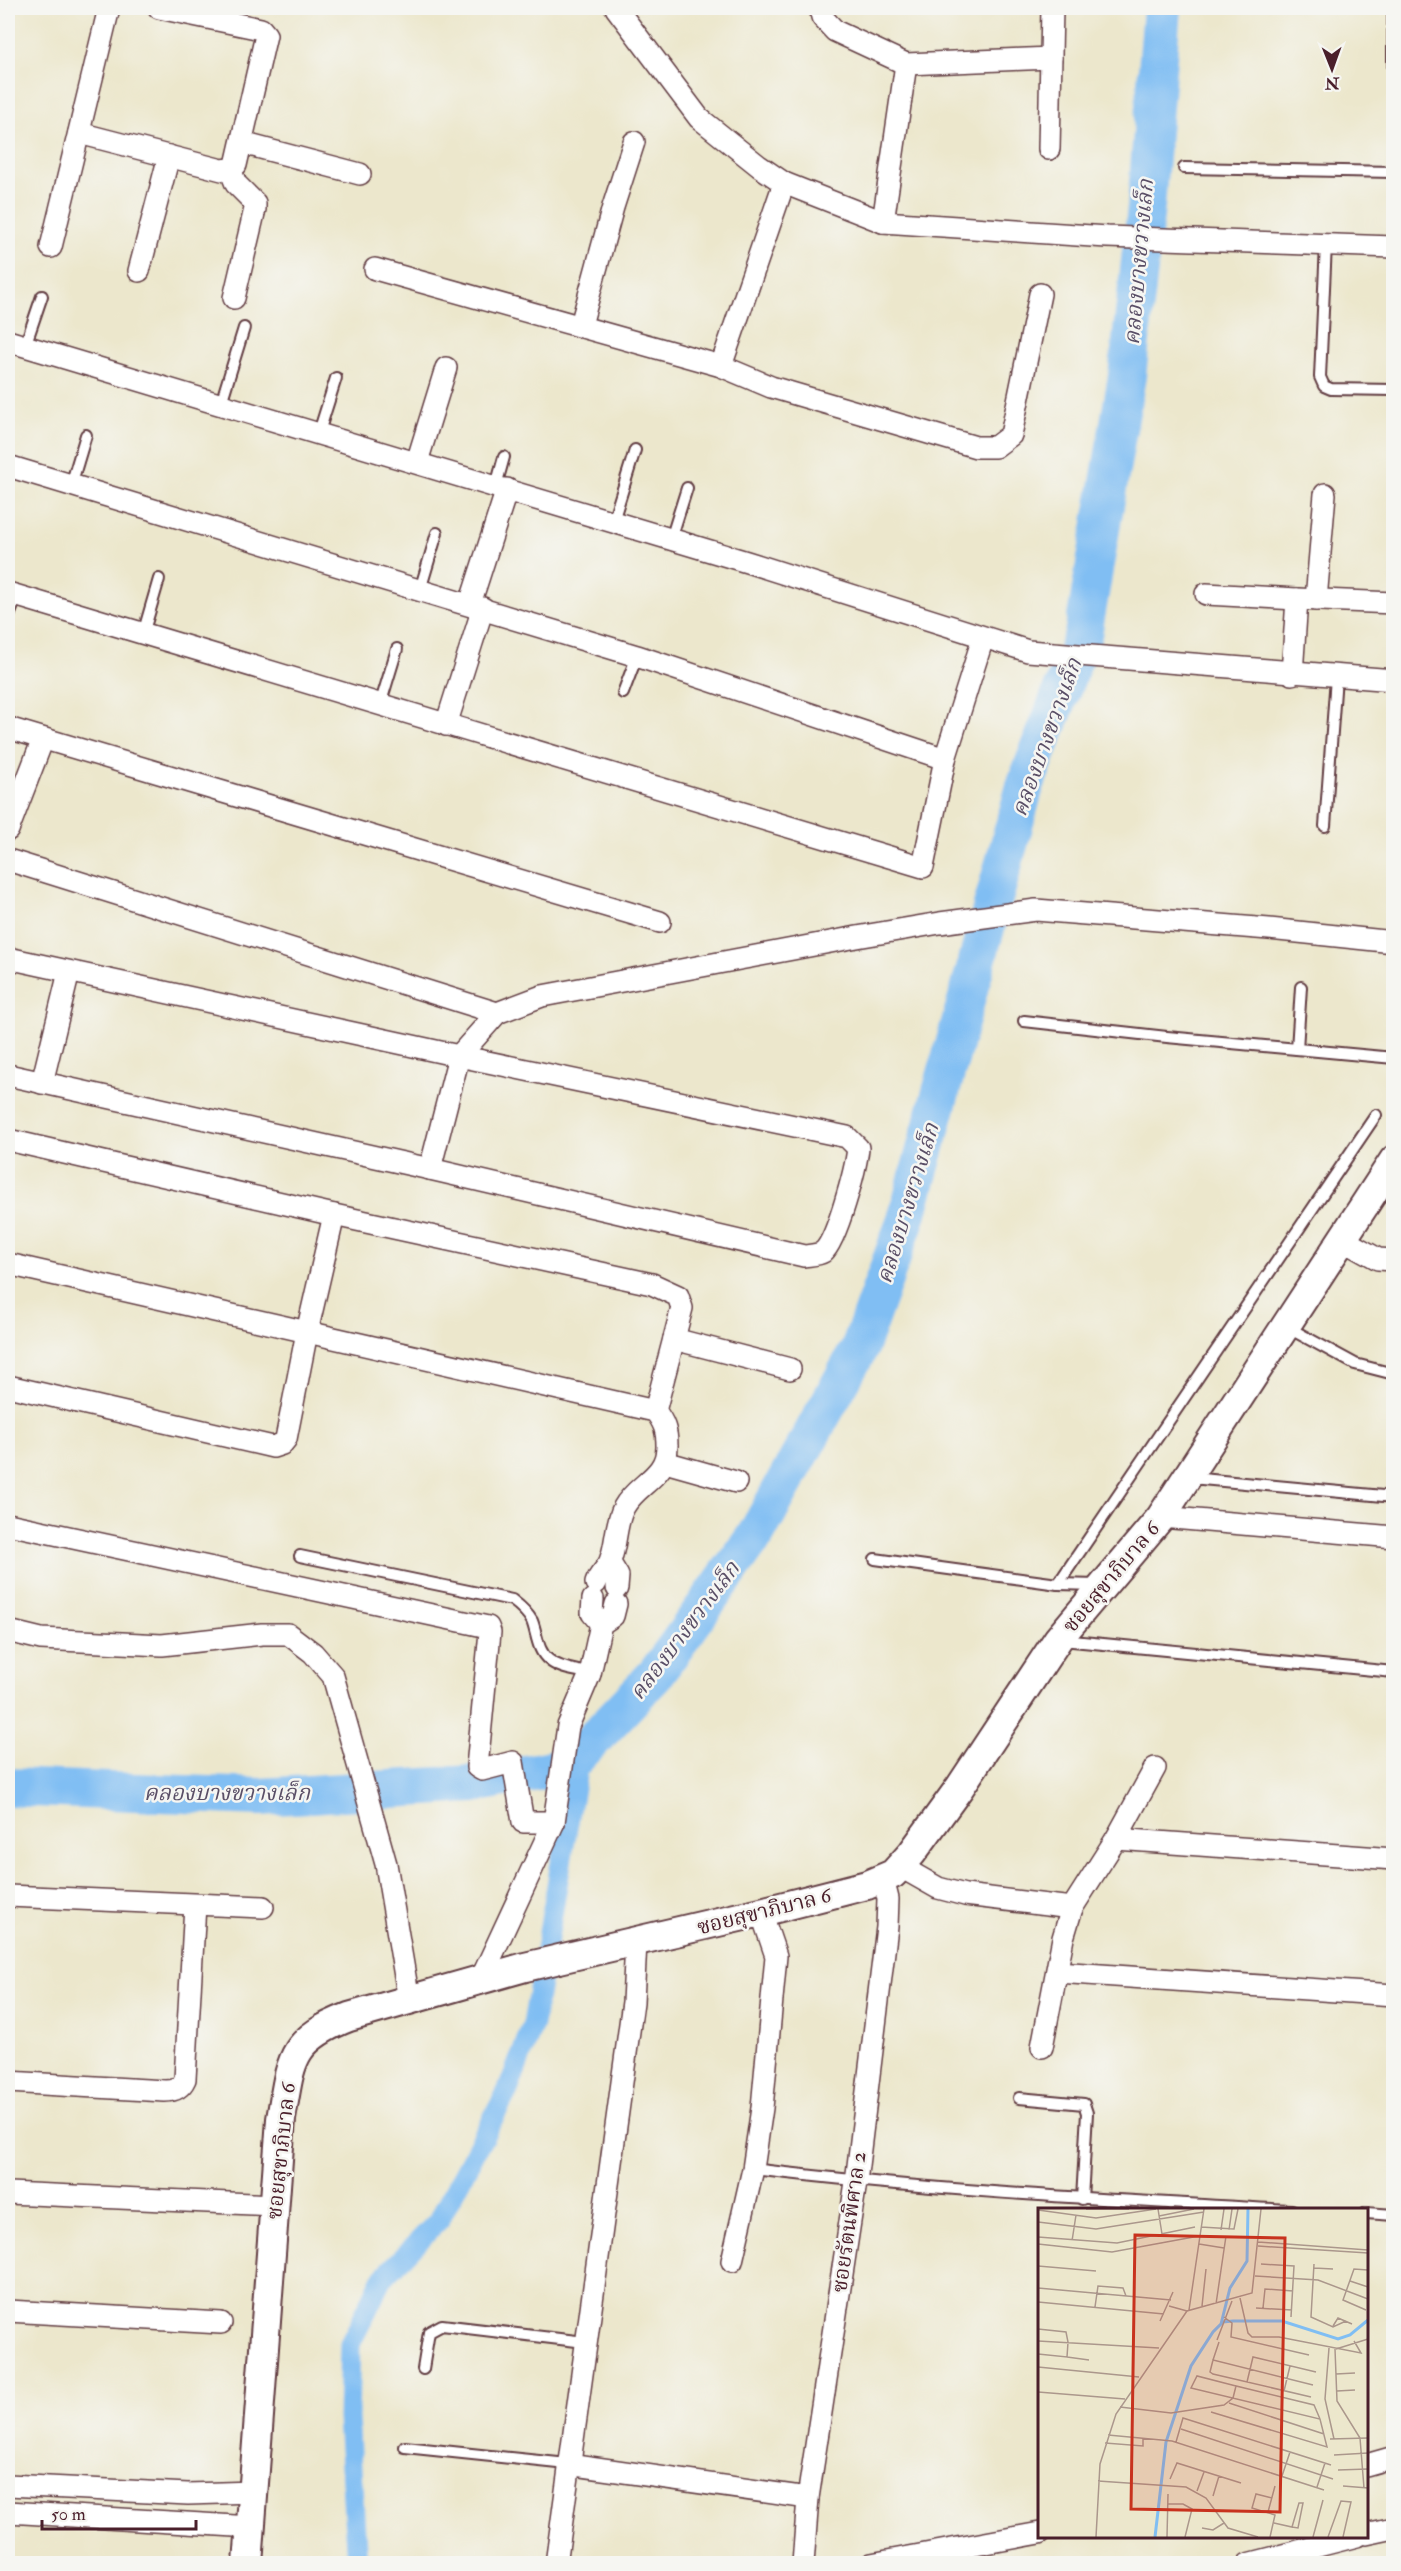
<svg xmlns="http://www.w3.org/2000/svg" width="1401" height="2571" font-family="'IM FELL Double Pica','Noto Serif Thai',serif">
<rect width="100%" height="100%" fill="#f6f6f2"/>
<filter id="ink" filterUnits="userSpaceOnUse"><feTurbulence type="fractalNoise" baseFrequency=".0167" numOctaves="2"/><feDisplacementMap in="SourceGraphic" scale="12" xChannelSelector="R" yChannelSelector="G"/><feConvolveMatrix kernelMatrix="1 2 1 2 8 2 1 2 1" color-interpolation-filters="sRGB"/></filter>
<filter id="wash" filterUnits="userSpaceOnUse"><feTurbulence type="fractalNoise" baseFrequency=".008" numOctaves="4" result="noise"/><feDisplacementMap in="SourceGraphic" scale="24" xChannelSelector="R" yChannelSelector="G"/><feGaussianBlur stdDeviation="1.35" result="paint"/><feColorMatrix in="noise" values="0 0 0 0 0 0 0 0 0 0 0 0 0 0 0 0 0 1.4 0 .05"/><feComposite in="paint" operator="in"/></filter>
<g filter="url(#wash)">
<rect width="100%" height="100%" fill="#ece7cc"/>
<g fill="none" stroke-linecap="round" stroke-linejoin="round">
<!-- canal -->
<polyline stroke="#80bef3" stroke-width="21" points="357,2564 348,2418 350,2344 382,2279 439,2220 508,2090 533,2024 580,1753"/>
<!-- river -->
<polyline stroke="#80bef3" stroke-width="38" points="8,1787 260,1797 473,1784 568,1766 655,1675 755,1536 859,1349 907,1216 1025,786 1083,635 1127,376 1146,207 1162,8"/>
</g>
</g>
<g filter="url(#ink)">
<g fill="none" stroke-linecap="round" stroke-linejoin="round">
<!-- lane casing -->
<g stroke="#623d43" stroke-width="14">
<g id="lane">
<polyline points="1184,168 1394,172"/>
<polyline points="1393,172 1393,8"/>
<polyline points="1326,244 1320,377 1324,386 1331,389 1394,390"/>
<polyline points="25,346 42,296"/>
<polyline points="221,403 244,328"/>
<polyline points="319,432 336,378"/>
<polyline points="71,485 86,435"/>
<polyline points="496,486 504,457"/>
<polyline points="613,521 635,450"/>
<polyline points="671,539 687,488"/>
<polyline points="420,590 437,533"/>
<polyline points="8,618 17,596"/>
<polyline points="143,634 159,579"/>
<polyline points="623,693 637,656"/>
<polyline points="380,705 397,649"/>
<polyline points="1325,826 1336,677"/>
<polyline points="1024,1021 1167,1037 1394,1058"/>
<polyline points="1297,1049 1301,987"/>
<polyline points="1379,1183 1394,1193"/>
<polyline points="1285,1326 1355,1364 1394,1374"/>
<polyline points="1191,1478 1394,1497"/>
<path d="M300,1556l212,44c8,6 15,12 20,21 5,12 5,30 17,39 10,9 28,10 41,14"/>
<polyline points="875,1559 1058,1584 1098,1585"/>
<polyline points="1058,1584 1376,1115"/>
<polyline points="1062,1640 1394,1672"/>
<polyline points="1019,2098 1084,2104 1087,2113 1082,2199"/>
<path d="M753,2169c179,22 359,31 539,41"/>
<polyline points="1366,2213 1394,2215"/>
<polyline points="423,2369 429,2332 442,2325 585,2342"/>
<polyline points="405,2447 568,2464"/>
</g>
</g>
<!-- street casing -->
<g stroke="#623d43" stroke-width="24">
<g id="street">
<polyline points="616,8 699,118 759,166 784,183 883,222 1107,237 1394,247"/>
<polyline points="820,8 822,17 835,31 906,64 1051,58"/>
<polyline points="79,133 222,170 230,169 236,165 266,35 261,29 159,8"/>
<polyline points="242,143 360,174"/>
<polyline points="1049,149 1052,8"/>
<polyline points="230,169 236,184 255,203 255,209 234,298"/>
<polyline points="883,222 906,64"/>
<polyline points="51,247 109,8"/>
<polyline points="375,269 721,366 771,387 976,447 995,447 1011,435 1040,294"/>
<polyline points="139,271 169,156"/>
<polyline points="581,325 613,207 634,142"/>
<polyline points="8,341 747,562 1028,651 1394,680"/>
<polyline points="721,366 784,183"/>
<polyline points="417,462 446,368"/>
<polyline points="8,466 637,656 945,759"/>
<polyline points="8,593 923,867 945,759 983,638"/>
<polyline points="1206,594 1297,599"/>
<polyline points="1316,600 1325,494"/>
<polyline points="470,604 507,489"/>
<polyline points="1292,674 1297,599 1394,603"/>
<polyline points="446,725 483,608"/>
<polyline points="8,728 660,922"/>
<polyline points="8,830 43,739"/>
<polyline points="8,860 497,1013"/>
<path d="M8,958l451,98 388,81 11,11c-2,20 -21,92 -35,104 -5,3 -13,3 -19,4l-374,-87"/>
<polyline points="8,1075 430,1169 459,1056 497,1013 542,996 857,937 940,923 1036,910 1269,929 1394,942"/>
<polyline points="42,1083 69,972"/>
<polyline points="8,1140 334,1215 652,1284 678,1296 682,1308 655,1411"/>
<polyline points="1342,1239 1378,1259 1394,1260"/>
<path d="M8,1264l647,147c9,11 12,20 12,34 1,32 -30,38 -43,62 -9,16 -7,37 -14,54 -3,8 -11,13 -14,22"/>
<polyline points="674,1339 790,1369"/>
<polyline points="8,1386 273,1447 282,1444 286,1439 307,1332 334,1215"/>
<polyline points="665,1462 736,1482"/>
<polyline points="1161,1517 1394,1537"/>
<polyline points="8,1524 488,1627 490,1632 477,1767 482,1770 513,1762 523,1822 554,1822"/>
<polyline points="610,1563 618,1576 617,1588"/>
<polyline points="593,1599 592,1613 601,1624"/>
<polyline points="8,1631 41,1639 162,1645 262,1634 288,1634 313,1653 333,1676 386,1864 409,2000"/>
<polyline points="1116,1839 1394,1859"/>
<polyline points="901,1867 938,1888 965,1895 1072,1908"/>
<polyline points="8,1896 263,1907"/>
<polyline points="1057,1972 1394,1995"/>
<polyline points="481,1979 554,1822 568,1726 590,1674 601,1624 613,1616 616,1604"/>
<polyline points="1042,2047 1063,1938 1072,1908 1116,1839 1155,1768"/>
<path d="M8,2082l157,9c9,0 16,-3 20,-12l10,-174"/>
<polyline points="8,2193 275,2205"/>
<polyline points="732,2261 753,2169 762,2108 776,1956 761,1912"/>
<polyline points="8,2311 221,2323"/>
<polyline points="568,2464 808,2498"/>
<polyline points="1366,2465 1394,2457"/>
<polyline points="8,2485 188,2494 254,2492"/>
<polyline points="8,2512 251,2527"/>
<polyline points="1366,2534 1394,2528"/>
<polyline points="556,2564 633,2002 636,1942"/>
<polyline points="803,2564 808,2498 856,2182 887,1927 888,1899 883,1879"/>
<polyline points="871,2564 1040,2533"/>
<polyline points="1248,2564 1357,2536"/>
</g>
</g>
<!-- secondary casing -->
<g stroke="#623d43" stroke-width="32">
<path id="secondary" d="M248,2564l33,-445c10,-58 8,-79 68,-102l176,-50 236,-55 106,-27 26,-11 19,-21 48,-66 98,-148 103,-122 233,-357"/>
</g>
<!-- lane -->
<use href="#lane" stroke="#fff" stroke-width="10"/>
<!-- street -->
<use href="#street" stroke="#fff" stroke-width="21"/>
<!-- secondary -->
<use href="#secondary" stroke="#fff" stroke-width="28"/>
</g>
</g>
<g text-anchor="middle" stroke-width="5" stroke-linejoin="round" paint-order="stroke">
<!-- street labels -->
<g font-size="21" fill="#4a1f2b" stroke="#f6f6f2">
<text transform="translate(1111 1577) rotate(-50)" y="7">ซอยสุขาภิบาล 6</text>
<text transform="translate(764 1911) rotate(-14)" y="7">ซอยสุขาภิบาล 6</text>
<text transform="translate(281 2151) rotate(-84)" y="7">ซอยสุขาภิบาล 6</text>
<text transform="translate(849 2222) rotate(-82)" y="7">ซอยรัตนพิศาล 2</text>
</g>
<!-- water labels -->
<g font-size="22" font-style="italic" fill="#5a4f67" stroke="#f6f6f2">
<text transform="translate(1138 262) rotate(-85)" y="8">คลองบางขวางเล็ก</text>
<text transform="translate(1046 737) rotate(-70)" y="8">คลองบางขวางเล็ก</text>
<text transform="translate(907 1203) rotate(-73)" y="8">คลองบางขวางเล็ก</text>
<text transform="translate(684 1630) rotate(-53)" y="8">คลองบางขวางเล็ก</text>
<text x="227" y="1800">คลองบางขวางเล็ก</text>
</g>
</g>
<!-- overview -->
<g transform="translate(1038 2208)">
<rect width="330" height="330" fill="#ece7cc"/>
<path fill="none" stroke="#80bef3" stroke-width="3" d="M183,116l9,-36 17,-27 1,-52M117,329l11,-95 25,-76 22,-34 10,-10 10,-1h49l56,18 12,-4 18,-15"/>
<path fill="none" stroke="#ab978c" stroke-width="1.5" d="M48,1h43M120,1l4,25M0,2l58,8 60,-9M121,8l35,-7M0,14l58,7 108,-17M163,19l33,2 4,-20M183,22l3,-21M191,22l3,-21M0,29l79,6 78,-16M34,33l4,-26M220,34l110,8M0,36l74,8 87,-16M161,36l25,4M220,38l110,7M223,56l33,2 -3,51M276,56l-3,53 22,10 13,-6M0,58l58,5M276,60l19,1M217,68l63,4 50,19M312,73l18,6M0,80l133,12M202,90l8,35 4,4h27l82,16 -7,-12M0,94l126,12M178,96l10,-68M131,98l18,5M164,98l4,-37M57,99l3,-21 25,2 3,8M218,100l36,2M225,100l2,-19 28,2M151,102l15,-101M328,102l-23,-10 11,-31 14,1M186,109l8,6 -1,14 78,18M122,113l13,-29M295,118l5,-8 14,6M0,121l28,3 2,10 -1,15 -29,-3M179,132l15,-39M0,133l121,7M181,134l-6,18 100,25M291,140l-4,51 9,40M297,141l2,52 23,37 4,50M298,141l32,-10M29,149l22,3M175,152l-3,12 3,2 98,23M0,159l101,10M298,166l19,-1M209,174l6,-25 63,15M246,183l6,-25M299,183l18,-1M0,184l87,7M191,195l95,31M82,199l51,6 53,-8 9,-7 3,-12 78,19 6,14M173,204l116,35 -7,-28 -129,-31 6,-12 39,10M143,221l152,50M70,227l64,6 152,49M292,231l38,-1M138,234l7,-24 148,47M67,235l38,3v-8M296,247l34,-2M300,262l30,-1M244,268l8,-24M132,271l7,-16 64,20M60,273l88,6 20,11 22,30 30,9M305,278l25,2M279,279l8,-24M159,283l7,-19M175,288l6,-20M130,296h15l9,5 -7,28M230,304l7,-26M236,315l18,4 7,-24h4l-5,25 -6,-1M164,320l11,2 11,-7M58,329l4,-73 16,-50 71,-103 65,-18 9,-84M129,329l1,-43M232,329l5,-22 -23,-7 4,-14 16,4M275,329l10,-37M290,329l13,-36 10,1 -8,35"/>
<path fill="#c8321e" fill-opacity="0.15" stroke="#c8321e" stroke-width="3" d="M97,27l150,3 -5,274 -149,-3z"/>
<rect width="330" height="330" fill="none" stroke="#4a1f2b" stroke-width="3"/>
</g>
<!-- margin -->
<rect width="1401" height="2571" fill="none" stroke="#f6f6f2" stroke-width="30"/>
<!-- north arrow -->
<g transform="translate(1332 69) rotate(179)" stroke="#f6f6f2" stroke-width="4.5" paint-order="stroke">
<path d="M0-4.5L10 22L0 15L-10 22Z" fill="#4a1f2b"/>
<text y="-9" font-size="16" font-weight="bold" text-anchor="middle" fill="#4a1f2b">N</text>
</g>
<!-- scale -->
<path d="M42 2520v9h154v-9" fill="none" stroke="#4a1f2b" stroke-width="3"/>
<text x="51" y="2520" font-size="18" fill="#4a1f2b" stroke="#f6f6f2" stroke-width="4.5" paint-order="stroke">50 m</text>
</svg>
